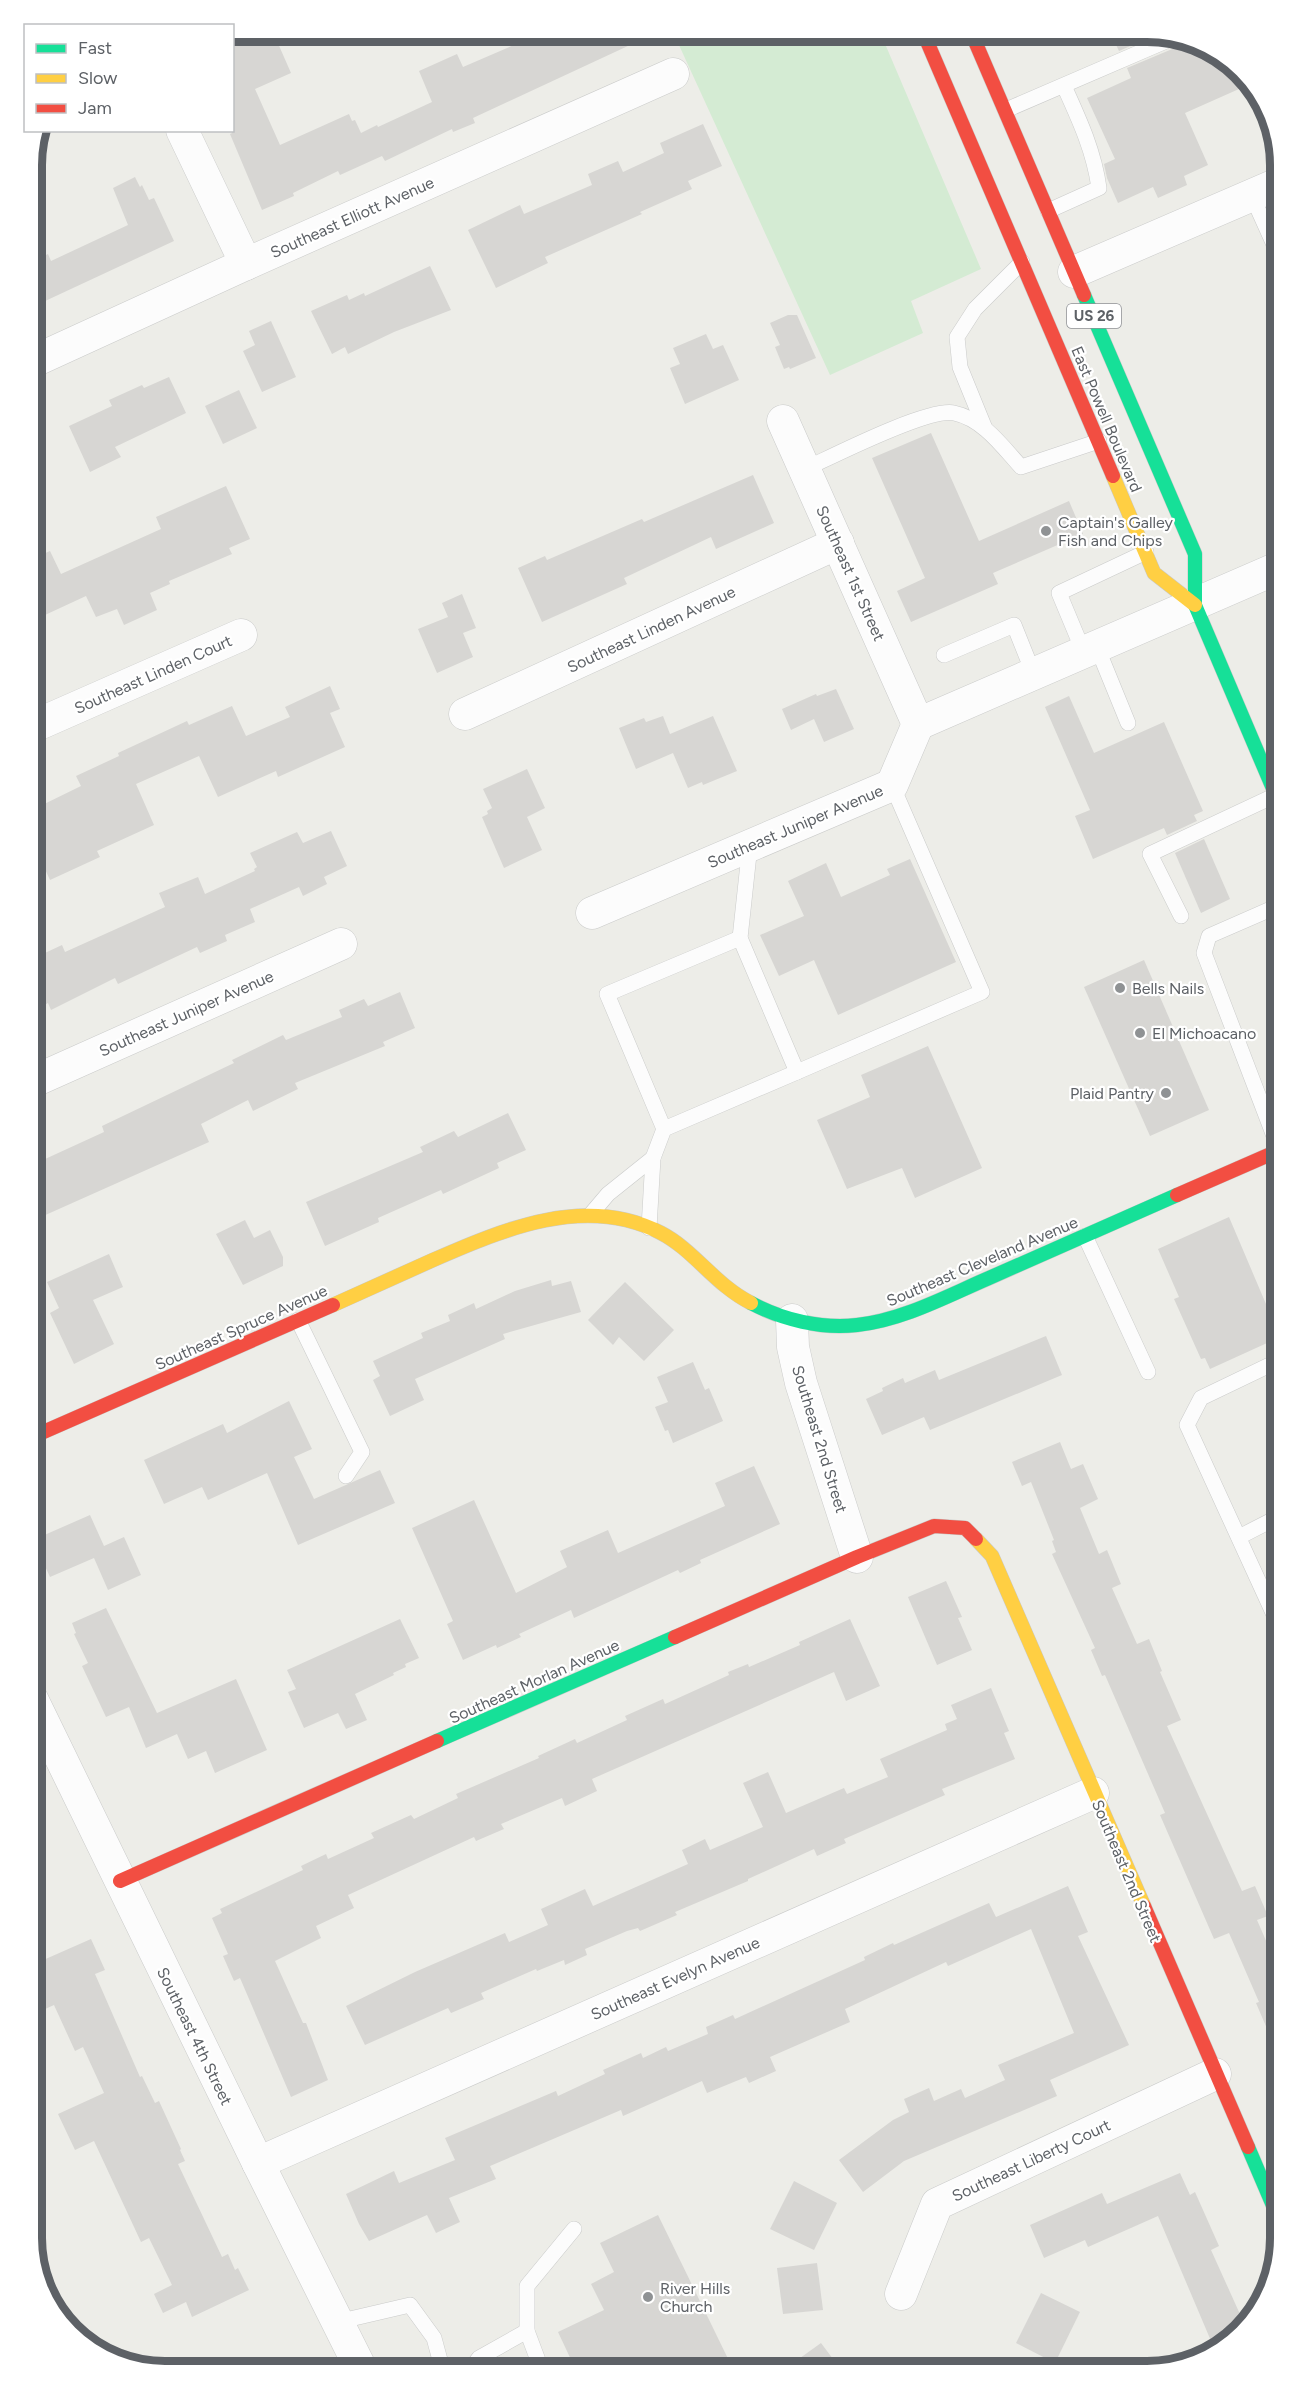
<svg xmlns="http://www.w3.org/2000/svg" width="1312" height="2403" font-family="Figtree,sans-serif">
<rect width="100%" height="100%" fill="#edede8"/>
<!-- green -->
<polygon fill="#d4ebd3" points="673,32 880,32 981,269 911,301 923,333 830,375"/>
<!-- building -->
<g fill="#d7d6d3">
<polygon points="264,32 273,32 291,73 255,89 280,145 349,114 352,121 355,120 361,133 377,125 378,127 432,102 419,71 457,54 463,67 544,32 658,32 473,118 475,123 453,132 452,129 385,161 382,156 340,175 338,171 293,193 294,196 262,210 230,134 232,133 232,38 235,44"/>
<polygon points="1110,32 1156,32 1160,33 1119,51"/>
<polygon points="1182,41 1228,59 1248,85 1185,113 1208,165 1184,176 1187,185 1158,198 1153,187 1118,203 1107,178 1104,164 1115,159 1087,98 1131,78 1127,68 1177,47"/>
<polygon points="703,124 722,166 688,181 692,189 640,212 642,214 545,257 548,263 496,288 468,230 520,205 524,214 592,185 588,174 618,161 623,172 664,153 660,143"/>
<polygon points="135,177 140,187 142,185 149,200 154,198 174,241 43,302 42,300 32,304 32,262 48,254 51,261 128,225 113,188"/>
<polygon points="430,266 451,310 394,332 348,354 345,347 332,354 311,311 347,295 349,300 364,293 365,296"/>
<polygon points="788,315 797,315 816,358 790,369 789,367 784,369 775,347 780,345 770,323"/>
<polygon points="271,321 296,377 262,392 243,351 255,345 249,331"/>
<polygon points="706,334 713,349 723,345 739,380 685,404 670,368 680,364 673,348"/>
<polygon points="169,377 186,413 115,447 121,457 90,472 69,426 112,406 109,400 142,385 144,388"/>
<polygon points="239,390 257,428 223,444 205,406"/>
<polygon points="931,433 979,541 1069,501 1083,534 993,573 998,584 911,622 897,591 925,578 872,458"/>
<polygon points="753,475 774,523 716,549 711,537 624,578 627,584 542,622 518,568 545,556 547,560 642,519 644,522"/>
<polygon points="226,486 250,539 229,548 232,554 169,581 170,584 150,593 157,610 124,625 117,609 96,617 86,596 32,621 32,559 50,551 61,574 161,529 156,517"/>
<polygon points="462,594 476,628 463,633 473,657 437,673 418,629 448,617 442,603"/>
<polygon points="330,686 340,709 330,713 345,747 278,777 276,771 218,797 199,756 136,784 154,825 97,851 100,857 50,880 32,841 32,810 81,786 76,776 119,756 118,753 187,721 189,725 232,706 246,736 290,717 285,707"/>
<polygon points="836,689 854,729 824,742 814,719 791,730 782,709 816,694 817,696"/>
<polygon points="1069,696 1094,753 1164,722 1203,811 1194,815 1197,821 1167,835 1164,828 1093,859 1075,816 1090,810 1045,707"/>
<polygon points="663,716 670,734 713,716 737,771 703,785 702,782 688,788 673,753 636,769 619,728 644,718 646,722"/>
<polygon points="527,769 545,808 527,817 542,850 504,868 482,817 488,814 487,811 492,808 483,789"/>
<polygon points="331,831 347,866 324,877 327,884 303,896 299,887 250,909 255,922 225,935 227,941 200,953 197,947 118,984 115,978 51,1010 48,1003 32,1012 32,959 62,945 65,952 165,907 159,893 198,877 205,894 255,871 254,869 257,867 250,853 297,832 303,843"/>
<polygon points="1204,839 1230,899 1201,913 1175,853"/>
<polygon points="910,859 956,962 838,1015 814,960 779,976 760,935 804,916 788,881 826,863 841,897 890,875 887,869"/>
<polygon points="1144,960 1209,1110 1150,1136 1084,987"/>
<polygon points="400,992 415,1028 383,1042 385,1046 295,1083 298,1089 253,1111 248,1100 201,1124 209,1142 32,1221 32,1165 104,1132 102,1126 234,1063 232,1060 283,1035 286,1040 342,1017 339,1010 364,999 368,1006"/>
<polygon points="928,1046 982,1168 915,1198 902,1168 847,1189 817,1120 870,1097 861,1075"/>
<polygon points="508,1113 526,1150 497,1163 499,1168 443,1194 441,1190 378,1218 379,1222 325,1246 306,1202 423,1152 420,1147 454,1131 458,1137"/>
<polygon points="1229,1217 1280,1337 1210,1369 1205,1358 1201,1359 1174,1299 1179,1297 1158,1249"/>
<polygon points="245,1220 254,1238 270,1230 283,1257 283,1266 243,1285 216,1234"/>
<polygon points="109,1254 123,1287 93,1300 114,1344 74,1364 50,1313 59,1308 47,1282"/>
<polygon points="551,1280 552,1286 571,1281 581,1312 503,1334 505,1339 415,1379 424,1400 390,1416 373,1380 380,1376 373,1361 423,1338 421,1333 450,1321 448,1315 474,1303 476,1309 515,1291"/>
<polygon points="625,1282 674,1330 644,1361 619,1337 613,1345 588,1320"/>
<polygon points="1046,1336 1062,1375 930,1430 924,1417 882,1435 866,1399 883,1391 882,1388 903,1378 905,1383 935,1370 939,1380"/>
<polygon points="693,1362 705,1390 709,1388 723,1421 673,1443 668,1430 665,1431 655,1407 668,1402 657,1377"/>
<polygon points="289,1401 312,1449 294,1457 314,1499 380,1470 395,1503 298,1545 267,1473 208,1500 202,1487 164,1504 144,1460 223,1424 227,1433"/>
<polygon points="1060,1442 1071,1469 1083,1464 1098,1499 1080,1508 1099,1554 1107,1550 1121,1584 1112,1588 1137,1644 1149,1639 1162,1671 1160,1672 1181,1720 1167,1726 1242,1891 1255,1886 1268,1916 1257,1920 1280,1973 1280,2059 1256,2003 1259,2002 1229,1933 1214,1939 1160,1815 1165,1813 1105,1675 1102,1676 1091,1650 1095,1648 1052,1554 1056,1552 1052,1541 1054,1540 1031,1482 1022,1486 1012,1462"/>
<polygon points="754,1466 780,1524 700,1560 701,1563 680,1573 678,1570 574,1618 571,1610 519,1634 521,1637 497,1648 496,1645 463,1660 447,1624 453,1621 412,1528 474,1500 516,1593 567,1567 560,1551 608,1530 618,1553 725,1506 715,1483"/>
<polygon points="90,1515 104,1546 124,1537 141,1575 108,1590 94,1558 50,1577 33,1540"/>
<polygon points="946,1581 962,1617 958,1618 972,1650 937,1665 908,1597"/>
<polygon points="106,1608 157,1713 236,1679 267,1750 215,1773 206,1751 188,1759 177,1734 146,1748 129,1707 106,1717 82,1666 88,1663 74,1634 76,1633 72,1623"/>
<polygon points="400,1619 419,1658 405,1664 406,1667 393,1673 394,1675 355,1694 367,1720 346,1729 338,1713 304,1728 288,1692 296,1689 287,1670"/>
<polygon points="850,1619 880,1686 846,1701 834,1672 592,1779 597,1791 565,1806 562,1798 501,1824 504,1829 476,1841 474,1837 348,1895 354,1908 316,1926 321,1938 275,1961 303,2023 306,2023 328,2080 291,2097 240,1978 234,1981 223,1956 228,1954 212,1918 222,1913 220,1909 303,1870 301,1866 326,1854 328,1859 374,1838 371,1833 411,1815 414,1819 458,1798 456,1794 539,1758 538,1756 575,1739 577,1743 627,1720 625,1716 663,1699 665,1704 729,1675 728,1672 748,1664 749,1667 800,1645 799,1642"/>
<polygon points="991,1688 1009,1731 1004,1733 1015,1759 942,1789 945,1795 844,1839 846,1843 817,1856 814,1849 748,1879 748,1881 675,1912 677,1915 640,1931 638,1928 627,1931 585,1949 587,1955 565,1965 564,1960 537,1971 536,1969 481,1993 484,1999 451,2013 448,2008 365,2045 346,2006 415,1972 505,1933 509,1942 548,1925 541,1909 585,1889 593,1906 688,1864 682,1850 705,1839 710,1850 763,1827 743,1783 768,1772 786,1813 844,1788 847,1794 888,1777 880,1759 947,1730 945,1724 957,1719 951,1705"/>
<polygon points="1068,1886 1088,1932 1078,1936 1129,2045 1050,2080 1057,2096 904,2161 863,2192 839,2160 893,2120 909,2112 904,2099 929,2088 934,2101 961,2089 965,2098 1005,2080 998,2065 1074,2033 1031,1929 948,1966 946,1962 845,2009 850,2022 770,2057 776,2071 749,2083 746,2077 707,2093 702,2081 623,2116 621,2110 490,2166 496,2179 449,2198 460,2222 436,2233 427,2215 369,2241 359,2224 346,2194 394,2171 399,2183 455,2160 445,2138 556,2091 558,2096 605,2074 603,2070 641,2053 643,2058 666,2047 668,2051 708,2034 706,2027 733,2015 735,2019 865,1960 864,1957 893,1943 894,1945 989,1903 996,1917"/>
<polygon points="91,1939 105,1970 95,1974 140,2077 142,2076 155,2103 159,2101 181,2149 180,2150 185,2161 178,2164 222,2257 228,2254 235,2270 238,2268 249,2290 192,2317 186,2302 163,2313 154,2294 172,2285 149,2238 141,2242 94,2141 75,2150 58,2114 104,2093 83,2047 75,2051 54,2005 32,2015 32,1965"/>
<polygon points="1180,2173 1190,2195 1195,2192 1219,2246 1211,2250 1244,2323 1214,2348 1158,2216 1088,2247 1085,2240 1044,2258 1030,2225 1102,2193 1107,2204"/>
<polygon points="794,2181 837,2203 814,2250 770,2229"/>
<polygon points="658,2215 734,2371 574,2371 574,2366 558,2332 604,2310 591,2284 614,2272 600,2243"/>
<polygon points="817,2263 823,2310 783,2314 777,2268"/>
<polygon points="1041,2293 1080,2312 1055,2363 1016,2343"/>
<polygon points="821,2343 842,2371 782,2371"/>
</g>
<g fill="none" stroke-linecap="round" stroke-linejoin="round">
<!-- lane casing -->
<g stroke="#cacbca" stroke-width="16">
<g id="lane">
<polyline points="1006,110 1173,38"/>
<polyline points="1252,196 1280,258"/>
<path d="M1048,211l51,-23c-5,-37 -20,-69 -35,-102"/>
<polyline points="984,426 960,367 957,337 975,309 1022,262"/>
<path d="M805,469c28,-13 124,-62 149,-56 29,6 48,33 67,54l78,-26"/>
<polyline points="1097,647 1128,723"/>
<polyline points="1084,653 1059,593 1146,552"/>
<polyline points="944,655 1014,625 1034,675"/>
<polyline points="750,845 740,938 797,1072 982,992 892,785"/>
<polyline points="1181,916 1150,854 1276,795"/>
<polyline points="740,938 607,994 664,1129 797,1072"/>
<polyline points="1280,1152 1204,953 1209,936 1280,905"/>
<polyline points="591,1214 608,1194 653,1158"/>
<polyline points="649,1228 653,1158 664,1129"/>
<polyline points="1085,1236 1148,1372"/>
<polyline points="298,1320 362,1452 346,1476"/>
<polyline points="1239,1537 1280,1516"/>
<polyline points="1280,1628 1187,1425 1201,1398 1280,1360"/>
<polyline points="337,2322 410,2305 434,2338 443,2371"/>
<polyline points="469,2371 479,2358 527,2331"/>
<polyline points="542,2371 527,2331 527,2286 574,2229"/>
</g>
</g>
<!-- street casing -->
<g stroke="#cacbca" stroke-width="33">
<g id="street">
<polyline points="182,130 246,264"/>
<polyline points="1074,272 1280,183"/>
<polyline points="32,362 246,264 673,74"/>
<polyline points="783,421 918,724"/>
<polyline points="465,714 838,543"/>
<polyline points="32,727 241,635"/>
<polyline points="592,913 892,785 918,724 1280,567"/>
<polyline points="32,1082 341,944"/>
<polyline points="792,1320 793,1347 801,1383 857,1557"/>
<polyline points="32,1699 258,2163 362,2371"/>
<polyline points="258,2163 1093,1793"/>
<polyline points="901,2294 937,2204 1215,2074"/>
</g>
</g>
<!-- fast casing -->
<g stroke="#c9cac8" stroke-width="15">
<g id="fast">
<polyline points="1084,295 1195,554 1195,605 1280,805"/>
<path d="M751,1303c32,17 70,26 106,22 46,-5 90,-29 132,-47 63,-28 126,-55 188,-83"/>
<polyline points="437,1741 675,1637"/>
<polyline points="1248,2147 1280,2222"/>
</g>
</g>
<!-- slow casing -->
<g stroke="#c9cac8" stroke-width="15">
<g id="slow">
<polyline points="1113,476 1154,573 1195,605"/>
<path d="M333,1305c34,-15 67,-30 100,-45 71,-31 153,-66 228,-27 33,17 54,52 90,70"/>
<polyline points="976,1539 992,1556 1144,1906"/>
</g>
</g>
<!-- jam casing -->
<g stroke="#c9cac8" stroke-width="15">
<g id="jam">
<polyline points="923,32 1113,476"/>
<polyline points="971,32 1084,295"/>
<polyline points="1177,1195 1280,1150"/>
<polyline points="32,1437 333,1305"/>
<polyline points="675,1637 857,1557 934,1526 965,1528 976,1539"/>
<polyline points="120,1881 437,1741"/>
<polyline points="1144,1906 1248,2147"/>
</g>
</g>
<!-- lane -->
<use href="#lane" stroke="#fcfcfc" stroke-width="15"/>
<!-- street -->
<use href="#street" stroke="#fcfcfc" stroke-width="32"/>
<!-- fast -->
<use href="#fast" stroke="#16e098" stroke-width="14"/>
<!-- slow -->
<use href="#slow" stroke="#ffcf43" stroke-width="14"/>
<!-- jam -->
<use href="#jam" stroke="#f24e42" stroke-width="14"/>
</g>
<!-- markers -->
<g fill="#8f9294" stroke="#fff" stroke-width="2">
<circle cx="1046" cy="531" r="6"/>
<circle cx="1120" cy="988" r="6"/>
<circle cx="1140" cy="1033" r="6"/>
<circle cx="1166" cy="1093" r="6"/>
<circle cx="648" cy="2297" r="6"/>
</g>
<g text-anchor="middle" stroke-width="4.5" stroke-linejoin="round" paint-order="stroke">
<!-- shield labels -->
<rect fill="#fff" stroke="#8e9094" stroke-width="1.5" x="1067" y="304" width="54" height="24" rx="4.5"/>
<g font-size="15" font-weight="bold" fill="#5d6166">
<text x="1094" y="321">US 26</text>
</g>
<!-- street labels -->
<g font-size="16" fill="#5d6166" stroke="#fff">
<text transform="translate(352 217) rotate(-24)" y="6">Southeast Elliott Avenue</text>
<text transform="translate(1107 419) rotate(67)" y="6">East Powell Boulevard</text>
<text transform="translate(851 573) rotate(66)" y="6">Southeast 1st Street</text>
<text transform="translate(651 629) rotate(-25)" y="6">Southeast Linden Avenue</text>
<text transform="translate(153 674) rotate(-24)" y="6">Southeast Linden Court</text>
<text transform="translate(795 826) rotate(-23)" y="6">Southeast Juniper Avenue</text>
<text transform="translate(186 1013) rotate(-24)" y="6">Southeast Juniper Avenue</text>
<text transform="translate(982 1261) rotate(-23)" y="6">Southeast Cleveland Avenue</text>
<text transform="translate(241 1327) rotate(-24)" y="6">Southeast Spruce Avenue</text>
<text transform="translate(820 1439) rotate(73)" y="6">Southeast 2nd Street</text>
<text transform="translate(534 1681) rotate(-24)" y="6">Southeast Morlan Avenue</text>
<text transform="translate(1127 1871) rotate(67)" y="6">Southeast 2nd Street</text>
<text transform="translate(675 1978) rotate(-24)" y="6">Southeast Evelyn Avenue</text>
<text transform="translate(195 2036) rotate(64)" y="6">Southeast 4th Street</text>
<text transform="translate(1031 2160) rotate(-25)" y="6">Southeast Liberty Court</text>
</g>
<!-- poi labels -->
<g font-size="16" fill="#5d6166" stroke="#fff" text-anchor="start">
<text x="1058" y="528">Captain's Galley<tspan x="1058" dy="18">Fish and Chips</tspan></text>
<text x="1132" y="994">Bells Nails</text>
<text x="1152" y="1039">El Michoacano</text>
<text x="1154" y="1099" text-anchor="end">Plaid Pantry</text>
<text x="660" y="2294">River Hills<tspan x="660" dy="18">Church</tspan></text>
</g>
</g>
<!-- crop -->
<path d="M0 0H1312V2403H0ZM165 42H1147A123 123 0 0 1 1270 165V2238A123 123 0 0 1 1147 2361H165A123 123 0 0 1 42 2238V165A123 123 0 0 1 165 42Z" fill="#fff" fill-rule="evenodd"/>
<path fill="none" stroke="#5d6166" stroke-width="8" d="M165 42H1147A123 123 0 0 1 1270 165V2238A123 123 0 0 1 1147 2361H165A123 123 0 0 1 42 2238V165A123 123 0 0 1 165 42Z"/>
<!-- legend -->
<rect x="24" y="24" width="210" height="108" fill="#ffffff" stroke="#bec0c2" stroke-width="1.5"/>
<rect x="36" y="44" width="30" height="9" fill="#16e098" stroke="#bec0c2" stroke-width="1.5"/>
<text x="78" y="54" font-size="18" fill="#5d6166">Fast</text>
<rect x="36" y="74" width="30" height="9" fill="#ffcf43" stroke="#bec0c2" stroke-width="1.5"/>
<text x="78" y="84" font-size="18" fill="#5d6166">Slow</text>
<rect x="36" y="104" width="30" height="9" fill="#f24e42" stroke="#bec0c2" stroke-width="1.5"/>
<text x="78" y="114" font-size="18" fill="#5d6166">Jam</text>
</svg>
